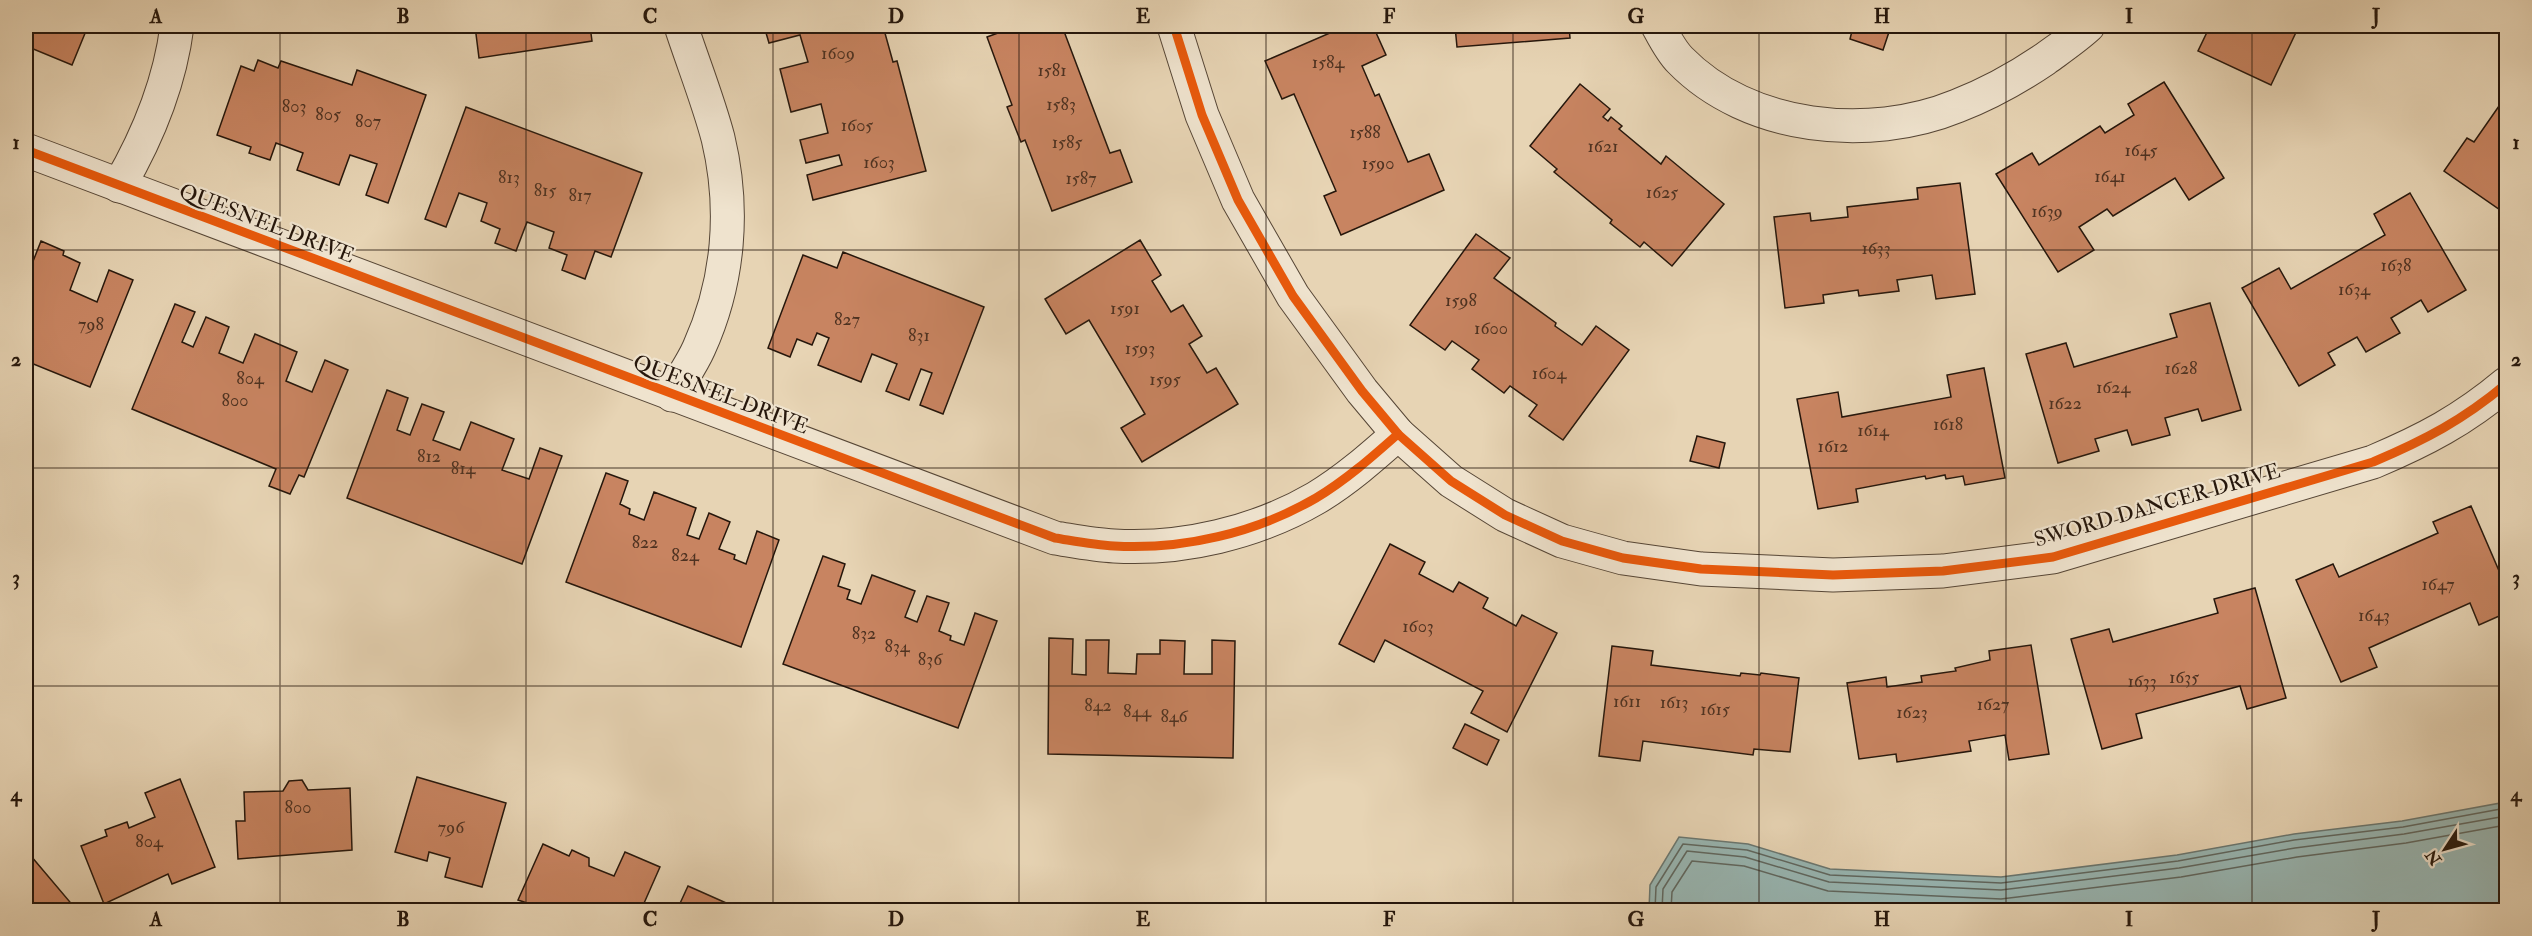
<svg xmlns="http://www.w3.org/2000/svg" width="2532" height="936" font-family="'IM FELL Double Pica',serif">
<rect width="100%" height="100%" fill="#e7d4b4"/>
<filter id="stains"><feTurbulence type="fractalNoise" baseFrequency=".00333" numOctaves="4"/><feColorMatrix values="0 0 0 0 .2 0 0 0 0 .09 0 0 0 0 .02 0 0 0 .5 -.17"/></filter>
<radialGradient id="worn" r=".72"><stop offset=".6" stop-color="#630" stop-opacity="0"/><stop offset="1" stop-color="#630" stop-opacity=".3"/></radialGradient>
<!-- water -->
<polygon fill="#98b7b4" stroke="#6a7771" stroke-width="1.5" points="2506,802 2506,910 1649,910 1650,885 1679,837 1748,844 1830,869 2001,877 2177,855 2294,834 2402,821"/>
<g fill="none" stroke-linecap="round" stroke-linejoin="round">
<!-- shore -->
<g stroke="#5f6760" stroke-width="1.5">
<polyline points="1655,910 1656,887 1683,844 1747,850 1830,875 2001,883 2178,861 2294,840 2403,827 2506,808"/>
<polyline points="1662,910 1663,889 1687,851 1745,857 1829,882 2001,890 2179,868 2295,848 2404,834 2506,816"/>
<polyline points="1671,910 1672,892 1692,861 1744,866 1828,891 2001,899 2181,877 2297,857 2406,843 2506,825"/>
</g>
</g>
<!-- building -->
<g fill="#c88461" stroke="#26170c" stroke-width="1.5">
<polygon points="26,26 88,26 72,65 26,46"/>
<polygon points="475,26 590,26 592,41 479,58"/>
<polygon points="764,26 883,26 893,62 897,61 926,171 813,200 807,175 842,165 839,155 806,163 800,140 828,133 821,104 791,112 780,69 808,62 800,35 769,43"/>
<polygon points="1017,26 1062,26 1110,153 1120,150 1132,182 1052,211 1025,140 1021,142 1007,107 1012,105 987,37"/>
<polygon points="1346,26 1373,26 1386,55 1362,66 1375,96 1379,94 1408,162 1429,154 1444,190 1341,235 1324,196 1336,191 1294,94 1282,99 1265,61"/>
<polygon points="1455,26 1569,26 1570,38 1457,47"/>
<polygon points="1835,26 1891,26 1883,50 1850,39 1852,31"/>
<polygon points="2210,26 2299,26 2271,85 2198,51"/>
<polygon points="258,60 278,68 281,61 352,85 357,70 426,95 388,203 366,195 377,164 350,155 339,185 297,170 303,153 276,143 270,160 249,153 251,147 217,135 241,66 254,71"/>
<polygon points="2164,82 2224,178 2189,200 2175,178 2113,216 2107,209 2079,227 2094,250 2058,272 1996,174 2032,153 2039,165 2100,126 2105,133 2134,115 2128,104"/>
<polygon points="1580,84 1610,109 1603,117 1608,121 1611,117 1622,126 1619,129 1661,164 1666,156 1724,204 1672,266 1644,242 1640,247 1610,223 1612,220 1554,172 1557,169 1530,146"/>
<polygon points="2506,96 2506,214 2444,171 2467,138 2474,142"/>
<polygon points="466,107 642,173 611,257 595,251 585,279 562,270 567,255 549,248 554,232 527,222 516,251 495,243 500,229 481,221 487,203 459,193 446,227 425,219"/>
<polygon points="1960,183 1975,294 1936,299 1932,275 1897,280 1899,291 1859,296 1858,290 1823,295 1824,303 1785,308 1774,217 1810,213 1811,221 1848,217 1847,207 1918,199 1917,188"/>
<polygon points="2410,193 2466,290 2428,312 2421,300 2391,318 2400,333 2366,352 2357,337 2328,353 2335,365 2299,386 2242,288 2279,268 2291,289 2385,235 2374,214"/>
<polygon points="1476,234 1510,258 1494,278 1556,323 1555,326 1582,345 1596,326 1629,350 1563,440 1529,416 1537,405 1510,386 1504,393 1472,369 1479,360 1452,341 1445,350 1410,325"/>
<polygon points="1140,240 1161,275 1152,281 1171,312 1183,305 1202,336 1189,344 1207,373 1216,368 1238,404 1142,462 1121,428 1145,414 1089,320 1066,334 1045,299"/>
<polygon points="41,241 64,251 63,255 80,263 70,290 97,302 109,270 133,280 90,387 26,361 26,267 30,269"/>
<polygon points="843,252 984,307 943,414 920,405 932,373 921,369 909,400 886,391 897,364 872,354 861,382 818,365 829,338 817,333 812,345 797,339 790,357 768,348 803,255 837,268"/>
<polygon points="2210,303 2241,410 2202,421 2198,409 2165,418 2170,435 2132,445 2127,430 2095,439 2099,451 2058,463 2026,354 2066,343 2074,367 2177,337 2170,314"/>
<polygon points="175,304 195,312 182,342 193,347 206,317 229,327 219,353 243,363 255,334 297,352 286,381 312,392 325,360 348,370 304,477 299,475 290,494 269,486 276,469 132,409"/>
<polygon points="1984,368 2005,478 1965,485 1963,476 1946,479 1945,475 1926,479 1925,476 1856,489 1858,502 1818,509 1797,399 1838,392 1842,417 1951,397 1947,375"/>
<polygon points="387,390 408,398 397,430 410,435 422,404 444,412 433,440 460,450 471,422 514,439 502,470 529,479 540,448 562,456 522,564 347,498"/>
<polygon points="1697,436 1725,443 1719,468 1690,461"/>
<polygon points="606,473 628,481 620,504 630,509 629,514 644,520 654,492 696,508 687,535 699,539 709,513 730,522 719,549 735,555 734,559 746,564 757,531 779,540 741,647 566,582"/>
<polygon points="2471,506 2506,587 2506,613 2479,625 2470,603 2369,648 2377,667 2341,682 2296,580 2333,564 2339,577 2438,533 2433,522"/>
<polygon points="1390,544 1425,562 1419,574 1453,592 1459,582 1488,598 1483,608 1516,626 1522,615 1557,633 1507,732 1471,713 1483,691 1385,640 1374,662 1339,644"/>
<polygon points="823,556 845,564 838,586 850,590 847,599 861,604 872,575 915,591 905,617 917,622 927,596 949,603 939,631 951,636 950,640 964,645 975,613 997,621 958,728 783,664"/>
<polygon points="2255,588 2286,698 2247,709 2240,686 2136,714 2142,738 2102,749 2071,639 2109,629 2113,642 2218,613 2214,599"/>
<polygon points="1049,638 1073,639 1072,674 1086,675 1086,640 1109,640 1108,673 1136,674 1137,654 1160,654 1160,640 1185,641 1184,674 1212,674 1212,640 1235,641 1233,758 1048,754"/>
<polygon points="2031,645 2049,754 2009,760 2005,735 1969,741 1971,751 1897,762 1896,754 1859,759 1847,683 1886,677 1887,687 1922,682 1921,676 1956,671 1955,668 1990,660 1989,651"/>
<polygon points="1612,646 1653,651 1651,665 1740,676 1741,673 1760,675 1761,673 1799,678 1790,752 1754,749 1753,755 1643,741 1640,761 1599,756"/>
<polygon points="1465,724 1499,740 1487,765 1453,748"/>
<polygon points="417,777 506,803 482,887 445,877 450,858 429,852 427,861 395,852"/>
<polygon points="180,779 215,867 172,884 168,874 104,904 81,846 107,836 105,830 127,822 129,828 155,817 145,793"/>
<polygon points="302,780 308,790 350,788 352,850 238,859 236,821 245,821 244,792 283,791 289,781"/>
<polygon points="543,844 569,856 572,850 589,858 589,866 614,876 625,852 660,867 641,910 548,910 518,900"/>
<polygon points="31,856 75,908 72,910 26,910 26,860"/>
<polygon points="688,886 742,910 677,910"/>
</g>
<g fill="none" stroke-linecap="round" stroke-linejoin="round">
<!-- minor casing -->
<g stroke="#564636" stroke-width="35">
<g id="minor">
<path d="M1174,26l28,89 36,85 55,96 69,95 36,43 53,47 54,34 57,26 61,17 78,11 132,6 110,-4 110,-14 320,-95c52,-22 90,-42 133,-78"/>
<path d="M1658,26c6,11 13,25 22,34 68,70 189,82 277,46 31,-12 60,-28 88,-47 15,-11 30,-21 43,-33"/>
<path d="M26,150l1029,388c19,3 39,7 59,8 68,4 142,-13 202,-48 30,-18 56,-41 82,-64"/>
<path d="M119,186c28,-48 51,-104 58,-160"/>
<path d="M672,395c9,-16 20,-31 27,-47 30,-66 36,-139 19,-210 -10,-38 -25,-75 -37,-112"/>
</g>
</g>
<!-- minor -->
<use href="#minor" stroke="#efe3ce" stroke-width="33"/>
<!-- cycleway casing -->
<g stroke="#efe3ce" stroke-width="13">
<g id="cycleway">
<path d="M1174,26l28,89 36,85 55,96 69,95 36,43 53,47 54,34 57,26 61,17 78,11 132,6 110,-4 110,-14 320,-95c52,-22 90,-42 133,-78"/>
<path d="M26,150l1029,388c19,3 39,7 59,8 68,4 142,-13 202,-48 30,-18 56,-41 82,-64"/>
</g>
</g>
<!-- cycleway -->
<use href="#cycleway" stroke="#e8590c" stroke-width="9"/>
</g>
<!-- grid -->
<path fill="none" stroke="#26170c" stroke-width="1.5" stroke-opacity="0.55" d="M280,26v884M526,26v884M773,26v884M1019,26v884M1266,26v884M1513,26v884M1759,26v884M2006,26v884M2252,26v884M26,250h2480M26,468h2480M26,686h2480"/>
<g text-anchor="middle" stroke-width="4.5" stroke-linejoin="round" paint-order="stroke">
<!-- number labels -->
<g font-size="18" fill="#4e3221">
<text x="838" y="59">1609</text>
<text x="1328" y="68">1584</text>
<text x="1052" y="76">1581</text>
<text x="1061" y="110">1583</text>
<text x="294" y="112">803</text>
<text x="328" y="120">805</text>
<text x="368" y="127">807</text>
<text x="857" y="131">1605</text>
<text x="1365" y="138">1588</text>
<text x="1067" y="148">1585</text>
<text x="1603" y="152">1621</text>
<text x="2141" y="156">1645</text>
<text x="879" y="168">1603</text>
<text x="1378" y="169">1590</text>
<text x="2110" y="182">1641</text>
<text x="509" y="183">813</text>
<text x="1081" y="184">1587</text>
<text x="545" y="196">815</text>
<text x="1662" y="198">1625</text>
<text x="580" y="201">817</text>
<text x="2047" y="217">1639</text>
<text x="1876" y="254">1633</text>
<text x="2396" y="271">1638</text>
<text x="2354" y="295">1634</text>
<text x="1461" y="306">1598</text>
<text x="1125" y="314">1591</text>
<text x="847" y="325">827</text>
<text x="91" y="330">798</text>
<text x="1491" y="334">1600</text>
<text x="919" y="341">831</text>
<text x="1140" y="354">1593</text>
<text x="2181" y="374">1628</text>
<text x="1549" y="379">1604</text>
<text x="250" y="384">804</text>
<text x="1165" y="385">1595</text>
<text x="2113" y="393">1624</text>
<text x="235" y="406">800</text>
<text x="2065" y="409">1622</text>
<text x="1948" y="430">1618</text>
<text x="1873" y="436">1614</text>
<text x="1833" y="452">1612</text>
<text x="429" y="462">812</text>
<text x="463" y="474">814</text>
<text x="645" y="548">822</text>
<text x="685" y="561">824</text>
<text x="2438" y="590">1647</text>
<text x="2374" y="621">1643</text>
<text x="1418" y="632">1603</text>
<text x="864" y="639">832</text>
<text x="897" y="652">834</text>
<text x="930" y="665">836</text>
<text x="2184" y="683">1635</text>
<text x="2142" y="687">1633</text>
<text x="1627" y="707">1611</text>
<text x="1674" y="708">1613</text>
<text x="1993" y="710">1627</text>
<text x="1098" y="711">842</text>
<text x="1715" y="715">1615</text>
<text x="1137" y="717">844</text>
<text x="1912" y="718">1623</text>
<text x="1174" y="722">846</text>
<text x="298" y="813">800</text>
<text x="451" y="833">796</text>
<text x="149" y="847">804</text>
</g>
<!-- street labels -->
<g font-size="21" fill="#26170c" stroke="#efe3ce">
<text transform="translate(267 223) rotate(21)" y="7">QUESNEL DRIVE</text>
<text transform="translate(721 394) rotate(21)" y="7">QUESNEL DRIVE</text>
<text transform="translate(2157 505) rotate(-16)" y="7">SWORD DANCER DRIVE</text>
</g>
</g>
<!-- margin -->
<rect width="2532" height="936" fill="none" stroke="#e7d4b4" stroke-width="66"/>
<!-- north arrow -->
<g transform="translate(2445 849) rotate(234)" stroke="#efe3ce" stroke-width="4.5" paint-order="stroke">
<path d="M0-4.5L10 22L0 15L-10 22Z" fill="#26170c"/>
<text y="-9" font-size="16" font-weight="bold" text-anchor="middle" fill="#26170c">N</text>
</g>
<rect x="33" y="33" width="2466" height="870" fill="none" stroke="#26170c" stroke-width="2"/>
<g font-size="20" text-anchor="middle" font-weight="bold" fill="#26170c">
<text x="156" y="23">A</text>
<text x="403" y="23">B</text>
<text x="650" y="23">C</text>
<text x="896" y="23">D</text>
<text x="1143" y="23">E</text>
<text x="1389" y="23">F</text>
<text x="1636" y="23">G</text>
<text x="1882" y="23">H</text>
<text x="2129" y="23">I</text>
<text x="2376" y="23">J</text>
<text x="16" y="149">1</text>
<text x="2516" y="149">1</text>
<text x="16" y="366">2</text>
<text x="2516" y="366">2</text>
<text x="16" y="584">3</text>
<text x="2516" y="584">3</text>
<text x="16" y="801">4</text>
<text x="2516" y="801">4</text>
<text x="156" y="926">A</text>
<text x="403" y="926">B</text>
<text x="650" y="926">C</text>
<text x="896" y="926">D</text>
<text x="1143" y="926">E</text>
<text x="1389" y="926">F</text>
<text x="1636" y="926">G</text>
<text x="1882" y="926">H</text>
<text x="2129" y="926">I</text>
<text x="2376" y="926">J</text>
</g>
<rect width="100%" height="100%" filter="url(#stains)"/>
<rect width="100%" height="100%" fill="url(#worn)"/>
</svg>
